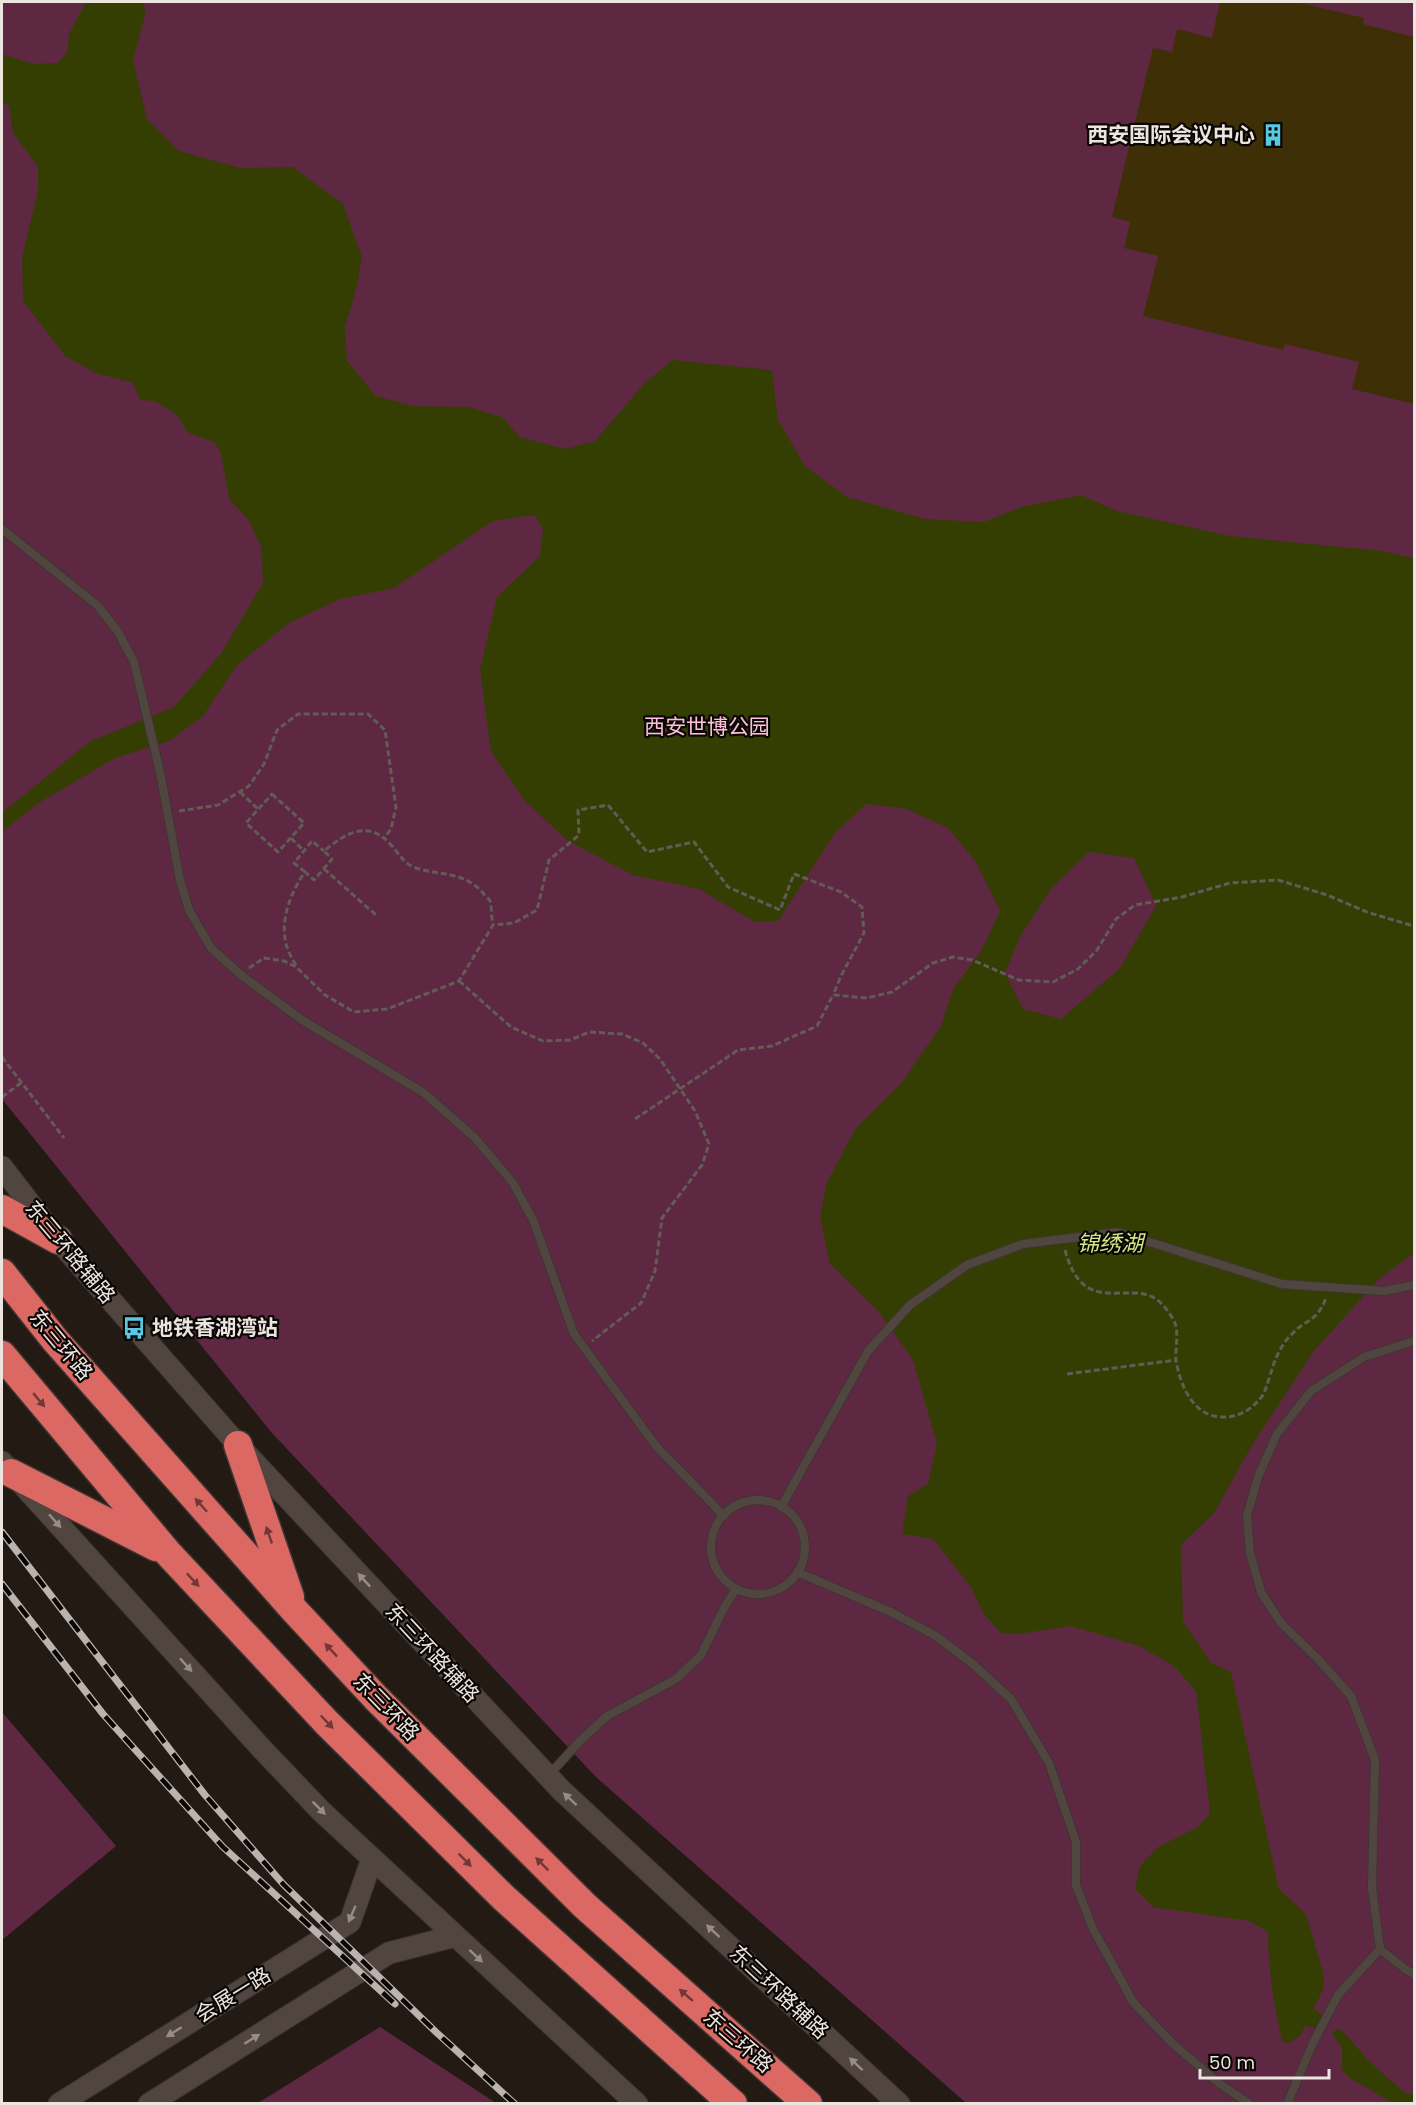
<svg xmlns="http://www.w3.org/2000/svg" width="1416" height="2105" font-family="Poppins,'Noto Sans SC',sans-serif">
<rect width="100%" height="100%" fill="#231a14"/>
<!-- green -->
<g fill="#5e2842">
<polygon points="2,2 1414,2 1414,2103 966,2103 596,1777 272,1433 2,1099"/>
<polygon points="2,1712 116,1846 2,1940"/>
<polygon points="380,2027 496,2103 258,2103"/>
</g>
<!-- water -->
<g fill="#343e03" fill-rule="evenodd">
<path d="M86,2h56l4,10 -13,48 14,59 32,32 61,17 53,-1 50,37 19,53 -6,33 -11,37 2,34 29,35 37,10 56,1 33,10 18,20 45,12 30,-8 49,-57 28,-24 100,10 6,50 27,46 42,31 78,22 59,3 37,-15 60,-12 36,16 113,25 153,15 31,7v695l-35,26 -66,73 -62,95 -37,66 -33,32 2,76 28,42 20,9 48,217 27,25 17,58 1,15 -5,11 -19,38 -12,7 -6,-2c-8,-36 -14,-72 -14,-109l-19,-11 -96,-14 -18,-18 5,-23 18,-19 40,-20 12,-14 -14,-122 -22,-25 -35,-20 -68,-20 -52,8 -18,-1 -17,-19 -13,-27 -38,-48 -31,-5 6,-38 20,-12 9,-40 -24,-84 -34,-48 -49,-48 -10,-48 7,-34 28,-53 47,-47 39,-56 12,-37 27,-36 20,-42 -24,-49 -28,-34 -41,-19 -41,-5 -31,29 -57,88 -23,1 -56,-33 -66,-14 -65,-34 -44,-41 -33,-49 -11,-81 17,-73 43,-41 3,-27 -8,-14 -42,6 -99,67 -54,11 -51,24 -52,42 -34,51 -34,25 -54,17 -78,46 -35,28v-19l87,-71 85,-35 48,-55 41,-69 -2,-36 -13,-28 -19,-20 -8,-46 -7,-11 -27,-10 -10,-17 -22,-14 -15,-1 -7,-17 -37,-10 -30,-16 -43,-56 -1,-43 16,-68v-23l-25,-34 -4,-26 -7,-7v-46l33,10 23,-1 9,-11 2,-18zM1089,852l45,6 22,48 -36,62 -59,51 -38,-10 -18,-36 15,-36 31,-48z"/>
<polygon points="1339,2029 1346,2035 1369,2061 1405,2093 1414,2094 1414,2103 1393,2103 1348,2077 1342,2069 1342,2048 1332,2034 1334,2031"/>
</g>
<g fill="none" stroke-linecap="round" stroke-linejoin="round">
<!-- canal -->
<polyline stroke="#343e03" stroke-width="18" points="1310,2017 1313,2019"/>
</g>
<!-- building -->
<polygon fill="#3e2f06" points="1220,2 1296,2 1364,18 1363,24 1414,37 1414,404 1352,389 1359,362 1285,344 1283,350 1143,316 1158,256 1124,248 1130,222 1112,217 1153,48 1172,52 1177,29 1212,38"/>
<g fill="none" stroke-linecap="round" stroke-linejoin="round">
<!-- lane casing -->
<g stroke="#3d3633" stroke-width="10">
<g id="lane">
<polyline points="2,529 98,606 118,632 134,662 160,772 180,880 189,910 211,948 241,975 302,1020 424,1093 475,1138 513,1183 533,1220 574,1334 656,1446 724,1516"/>
<circle cx="758" cy="1547" r="47"/>
<polyline points="781,1507 868,1351 910,1305 967,1265 1023,1244 1118,1232 1282,1284 1384,1291 1414,1285"/>
<polyline points="797,1572 891,1612 936,1636 974,1665 1011,1699 1049,1763 1076,1842 1076,1885 1093,1929 1133,2002 1172,2043 1220,2084 1250,2104"/>
<polyline points="549,1775 580,1741 607,1716 676,1679 701,1655 724,1608 736,1589"/>
<polyline points="1380,1949 1405,1969 1414,1974"/>
<polyline points="1287,2104 1313,2043 1338,1995 1380,1949 1372,1888 1375,1760 1351,1696 1318,1659 1281,1623 1261,1592 1250,1553 1247,1516 1258,1477 1277,1434 1311,1391 1364,1357 1414,1341"/>
</g>
</g>
<!-- secondary casing -->
<g stroke="#3d3633" stroke-width="23">
<g id="secondary">
<polyline points="2,1167 58,1240 238,1445 561,1790 899,2104"/>
<polyline points="2,1462 262,1749 321,1811 637,2104"/>
<polyline points="59,2104 350,1922 372,1859"/>
<polyline points="149,2104 389,1953 455,1936"/>
</g>
</g>
<!-- highway casing -->
<g stroke="#3d3633" stroke-width="31">
<g id="highway">
<polyline points="2,1209 58,1240"/>
<polyline points="2,1273 55,1340 295,1611 376,1698 585,1906 808,2104"/>
<polyline points="2,1355 167,1552 327,1723 504,1898 733,2104"/>
<polyline points="238,1445 290,1597"/>
<polyline points="11,1473 156,1547"/>
</g>
</g>
<!-- path -->
<g stroke="#635b55" stroke-width="3" stroke-dasharray="6 3" stroke-linecap="butt">
<polyline points="240,792 258,809"/>
<polygon points="272,794 304,823 278,852 246,823"/>
<polyline points="179,811 218,805 249,786 264,764 277,730 298,714 368,714 385,730 396,807 391,829 384,838"/>
<polyline points="291,838 304,851"/>
<polyline points="324,869 376,915"/>
<polyline points="305,872 294,863 312,841 324,851"/>
<path d="M296,965c-4,-6 -8,-14 -10,-21 -6,-25 5,-52 19,-72l9,8 18,-21 -8,-8c23,-19 45,-32 68,-5 8,9 12,18 24,22 26,8 48,3 68,26 1,1 5,5 6,7 2,7 1,16 3,23"/>
<polyline points="249,968 264,958 284,961 296,967 325,995 354,1012 387,1009 459,981 493,925 514,923 537,910 549,860 579,835 578,810 608,805 647,852 694,842 728,887 780,910 794,874 841,892 862,907 864,933 841,976 833,995"/>
<polyline points="459,981 511,1027 543,1041 570,1040 589,1032 622,1034 643,1043 660,1059 695,1111 709,1144 702,1165 662,1218 655,1271 641,1303 592,1341"/>
<polyline points="2,1057 64,1138"/>
<polyline points="2,1097 21,1083"/>
<polyline points="635,1119 738,1050 772,1046 817,1026 833,995 867,998 892,992 933,963 953,957 972,960 1019,980 1053,982 1078,969 1097,950 1116,919 1135,905 1182,897 1230,883 1278,880 1327,895 1367,912 1410,925 1414,924"/>
<path d="M1065,1250c19,73 69,24 97,54 4,4 11,14 13,19 4,11 0,26 1,37 4,24 16,55 44,57 18,1 32,-7 43,-22 4,-7 9,-29 14,-39 3,-7 9,-17 15,-22 16,-17 24,-11 34,-36"/>
<polyline points="1067,1374 1176,1360"/>
</g>
<!-- lane -->
<use href="#lane" stroke="#51463f" stroke-width="8"/>
<!-- secondary -->
<use href="#secondary" stroke="#51463f" stroke-width="21"/>
<!-- highway -->
<use href="#highway" stroke="#dc6864" stroke-width="28"/>
<!-- rail casing -->
<g stroke="#bbb3ae" stroke-width="7">
<g id="rail">
<polyline points="2,1532 205,1795 284,1885 437,2033 515,2104"/>
<polyline points="2,1584 103,1714 223,1847 395,2004"/>
</g>
</g>
<!-- rail -->
<use href="#rail" stroke="#0a0604" stroke-width="4.5" stroke-dasharray="14" stroke-linecap="butt"/>
</g>
<!-- one-way arrows -->
<defs><path id="oneway-solid" d="M-6-.8H1V-3.2L6.5 0L1 3.2V.8H-6Z" transform="scale(1.5)"/></defs>
<g fill="#733734">
<use href="#oneway-solid" transform="translate(39 1400) rotate(50)"/>
<use href="#oneway-solid" transform="translate(201 1505) rotate(-132)"/>
<use href="#oneway-solid" transform="translate(269 1535) rotate(-109)"/>
<use href="#oneway-solid" transform="translate(193 1580) rotate(47)"/>
<use href="#oneway-solid" transform="translate(331 1650) rotate(-133)"/>
<use href="#oneway-solid" transform="translate(327 1722) rotate(46)"/>
<use href="#oneway-solid" transform="translate(465 1860) rotate(45)"/>
<use href="#oneway-solid" transform="translate(542 1864) rotate(-135)"/>
<use href="#oneway-solid" transform="translate(686 1995) rotate(-139)"/>
</g>
<g fill="#968d87">
<use href="#oneway-solid" transform="translate(55 1521) rotate(48)"/>
<use href="#oneway-solid" transform="translate(364 1580) rotate(-133)"/>
<use href="#oneway-solid" transform="translate(186 1665) rotate(48)"/>
<use href="#oneway-solid" transform="translate(570 1799) rotate(-137)"/>
<use href="#oneway-solid" transform="translate(319 1808) rotate(45)"/>
<use href="#oneway-solid" transform="translate(352 1914) rotate(113)"/>
<use href="#oneway-solid" transform="translate(713 1931) rotate(-137)"/>
<use href="#oneway-solid" transform="translate(476 1956) rotate(43)"/>
<use href="#oneway-solid" transform="translate(174 2032) rotate(148)"/>
<use href="#oneway-solid" transform="translate(252 2039) rotate(-32)"/>
<use href="#oneway-solid" transform="translate(856 2064) rotate(-137)"/>
</g>
<!-- icons -->
<defs>
<g id="building-bare" transform="scale(1.8)"><path d="M-4-6H4V6H1V3H-1V6H-4ZM-2.5-4.3h1.7v1.8h-1.7ZM.8-4.3h1.7v1.8H.8ZM-2.5-1h1.7V.8h-1.7ZM.8-1h1.7V.8H.8Z" fill="#57c9e2" stroke="#0a0604" stroke-width="2.5" paint-order="stroke"/></g>
<g id="bus-bare" transform="scale(1.8)"><path d="M-5-6H5V4H4V6H2V4H-2V6H-4V4H-5ZM-3.5-4V0h7V-4ZM-3.5 1.2v1.5H-2V1.2ZM2 1.2v1.5H3.5V1.2Z" fill="#57c9e2" stroke="#0a0604" stroke-width="2.5" paint-order="stroke"/></g>
</defs>
<g fill-rule="evenodd">
<use href="#building-bare" x="1273" y="135"/>
<use href="#bus-bare" x="134" y="1328"/>
</g>
<g text-anchor="middle" stroke-width="4.5" stroke-linejoin="round" paint-order="stroke">
<!-- poi labels -->
<g font-size="21" font-weight="bold" fill="#ebe4df" stroke="#0a0604" text-anchor="end">
<text x="1255" y="142">西安国际会议中心</text>
<text x="152" y="1335" text-anchor="start">地铁香湖湾站</text>
</g>
<!-- park labels -->
<g font-size="21" fill="#fdc0da" stroke="#0a0604">
<text x="707" y="734">西安世博公园</text>
</g>
<!-- street labels -->
<g font-size="21" fill="#ebe4df" stroke="#0a0604">
<text transform="translate(70 1252) rotate(50)" y="7">东三环路辅路</text>
<text transform="translate(61 1345) rotate(50)" y="7">东三环路</text>
<text transform="translate(432 1653) rotate(47)" y="7">东三环路辅路</text>
<text transform="translate(386 1707) rotate(46)" y="7">东三环路</text>
<text transform="translate(779 1992) rotate(43)" y="7">东三环路辅路</text>
<text transform="translate(233 1995) rotate(-32)" y="7">会展一路</text>
<text transform="translate(738 2041) rotate(41)" y="7">东三环路</text>
</g>
<!-- water labels -->
<g font-size="22" font-style="italic" fill="#d2e984" stroke="#0a0604">
<text x="1110" y="1251">锦绣湖</text>
</g>
</g>
<!-- border -->
<rect width="1416" height="2105" fill="none" stroke="#ebe4df" stroke-width="6"/>
<!-- scale -->
<path d="M1200 2069v9h129v-9" fill="none" stroke="#ebe4df" stroke-width="3"/>
<text x="1209" y="2069" font-size="18" fill="#ebe4df" stroke="#0a0604" stroke-width="4.5" paint-order="stroke">50 m</text>
</svg>
